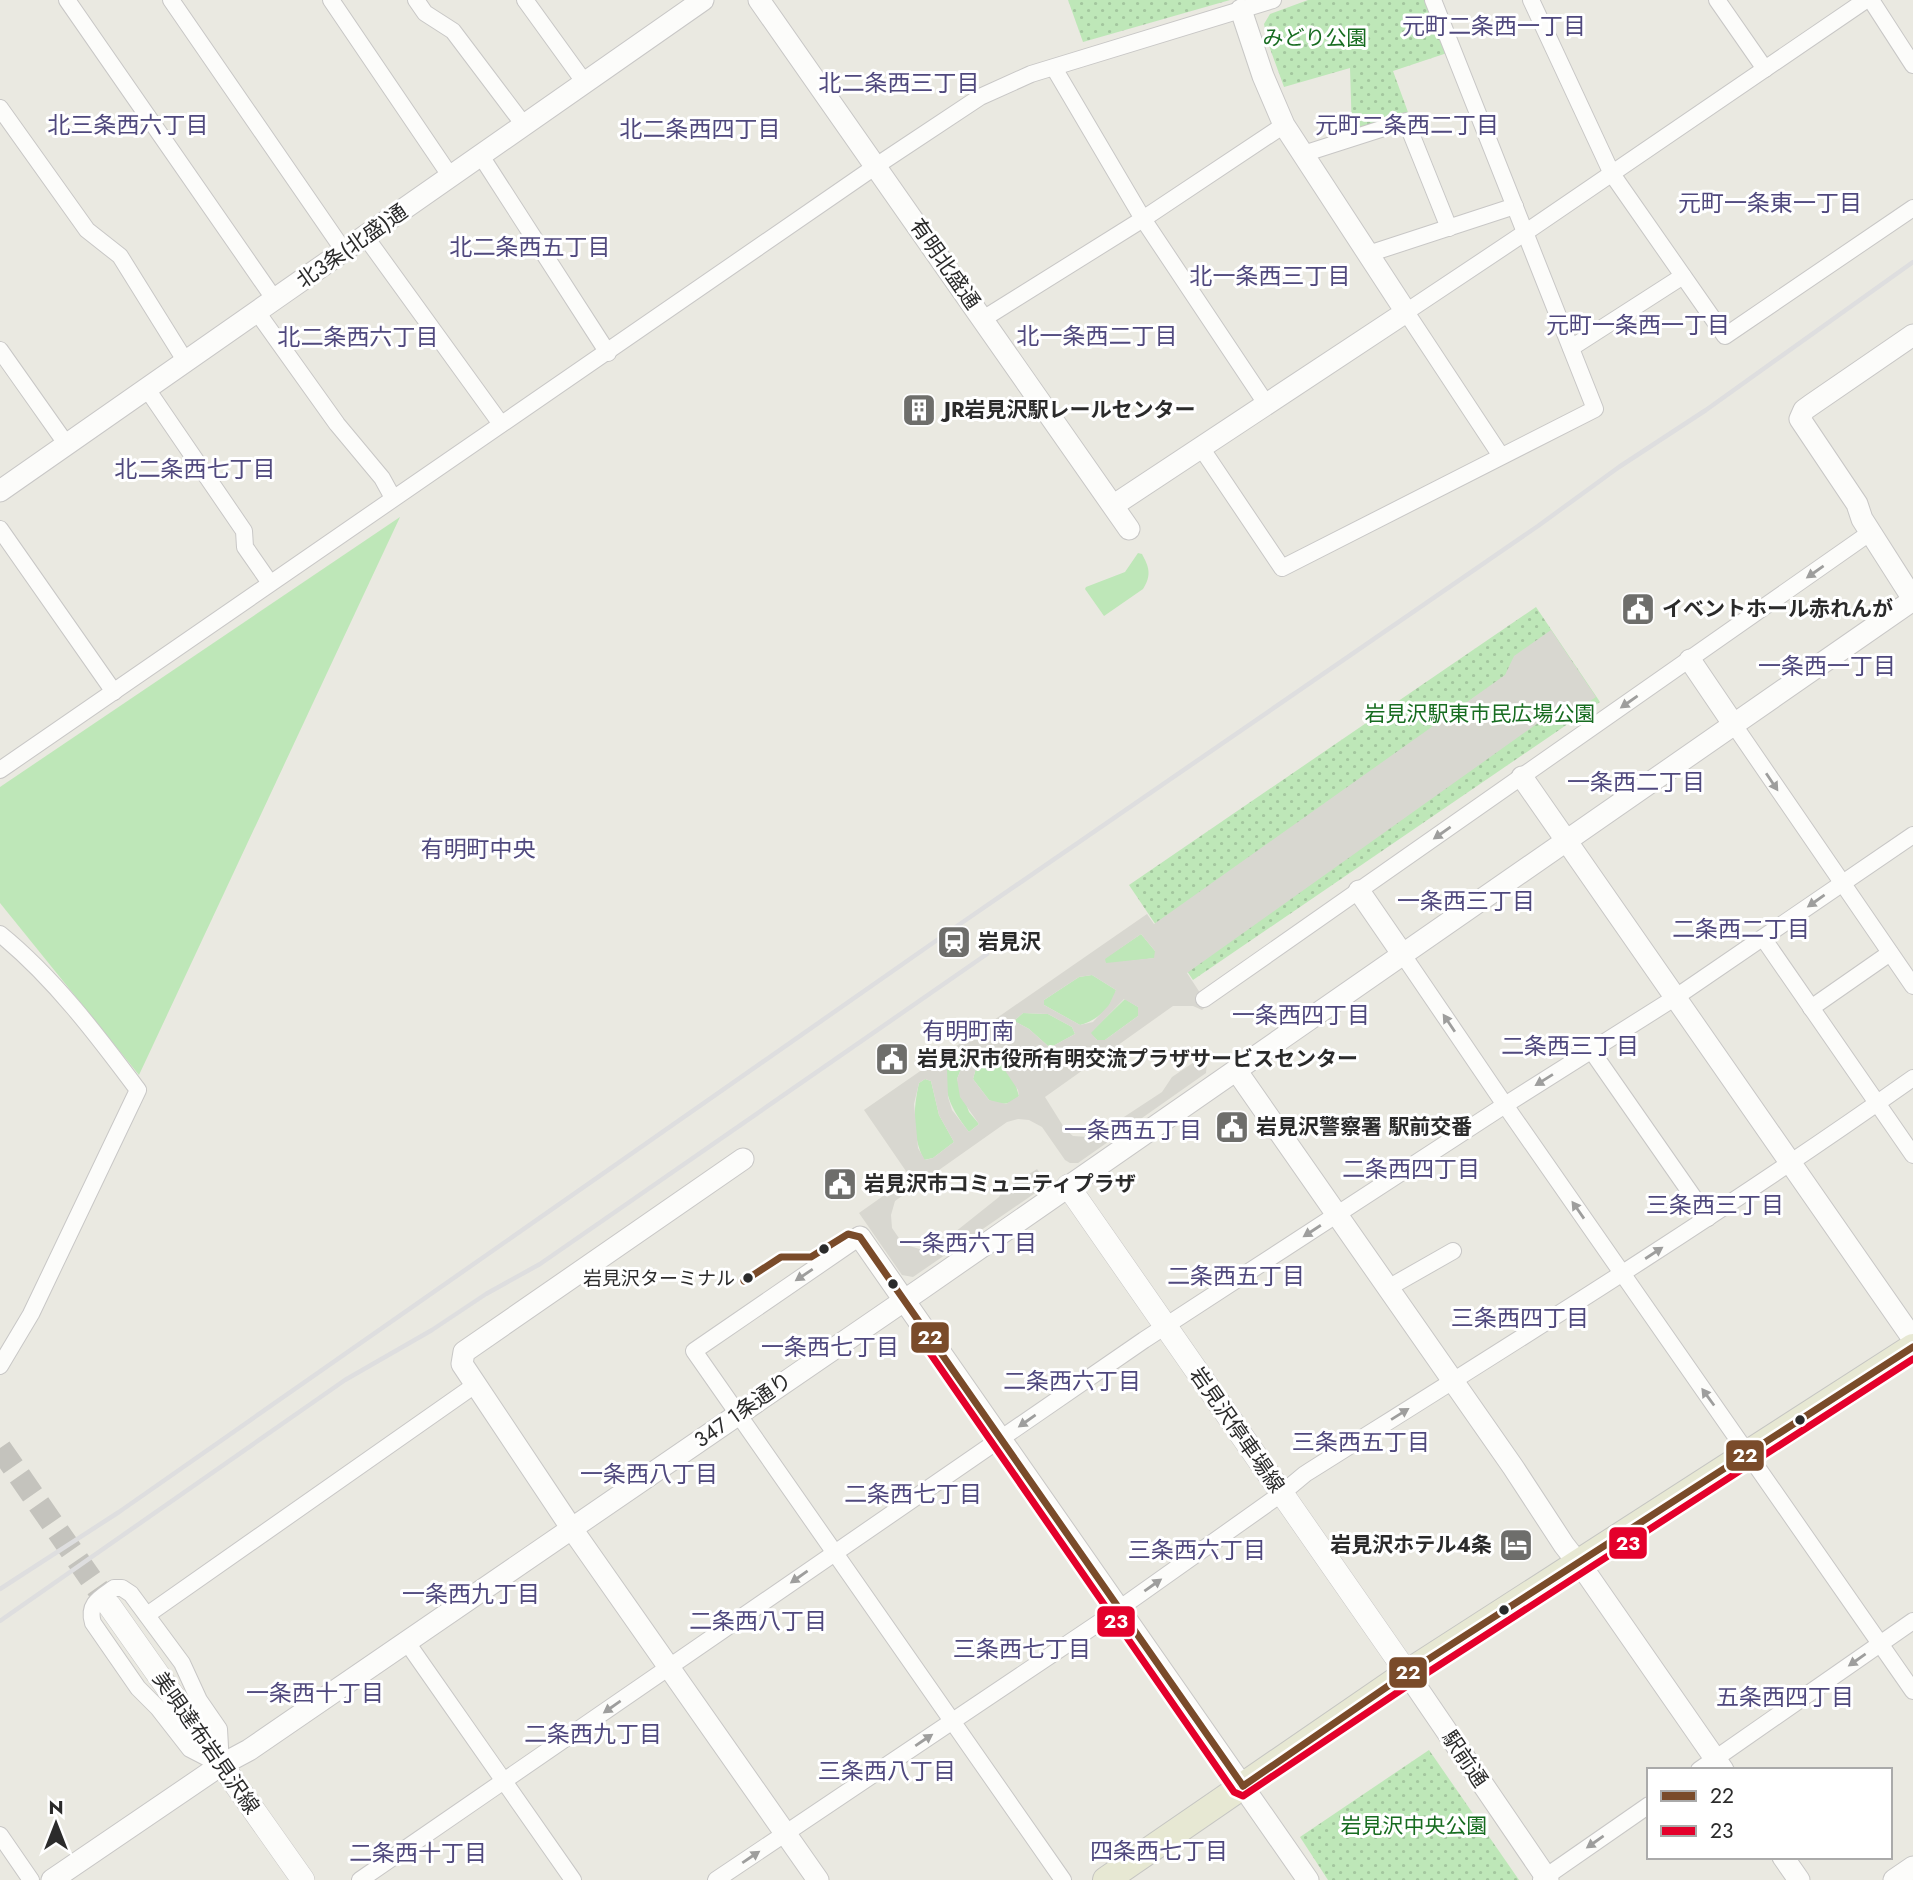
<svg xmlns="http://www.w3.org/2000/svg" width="1913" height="1880" font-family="Jost,'Noto Sans JP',sans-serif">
<defs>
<pattern id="park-dots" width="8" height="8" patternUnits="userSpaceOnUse" patternTransform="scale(1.75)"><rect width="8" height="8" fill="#bee7b8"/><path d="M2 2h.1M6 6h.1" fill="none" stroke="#a3c69e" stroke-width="1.8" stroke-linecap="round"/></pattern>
</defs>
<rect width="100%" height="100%" fill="#eae9e1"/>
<!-- grass -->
<g fill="#bee7b8">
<polygon points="400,517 139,1075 0,903 0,787"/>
<path d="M1138,553l4,1c7,13 10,21 1,35l-39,27 -19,-27 1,-2 39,-15z"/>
<polygon points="1141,934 1155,951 1155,958 1106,964 1104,959"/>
<path d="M1092,975l24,15c-3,17 -20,31 -36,35l-36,-20v-5l35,-23z"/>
<polygon points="1125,999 1138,1007 1138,1016 1105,1040 1097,1040 1090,1033"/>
<polygon points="1023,1013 1048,1014 1072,1027 1075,1034 1053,1046 1048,1046 1029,1029 1016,1022 1015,1020"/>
<path d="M956,1059h6l1,5 -6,15 12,33 10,12 -10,8c-17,-22 -29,-42 -20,-70z"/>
<path d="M988,1060h10l17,23 4,13c-9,9 -19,10 -30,4l-16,-21 3,-11z"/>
<path d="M925,1079l6,2 8,34 15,27 -21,16 -9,2c-12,-25 -11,-50 -5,-77z"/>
</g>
<!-- park -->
<g fill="url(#park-dots)">
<polygon points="1068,0 1230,0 1083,42"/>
<polygon points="1308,0 1430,0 1450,52 1393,71 1409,115 1352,133 1350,68 1284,87 1268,43 1264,24 1270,14"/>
<polygon points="1536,607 1600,702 1193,980 1129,885"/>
<polygon points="1429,1750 1519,1880 1328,1880 1300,1837"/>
</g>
<!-- plaza -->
<path fill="#d8d7d0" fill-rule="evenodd" d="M1551,630l45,67 -33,22 -25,4 -351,250 21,32 -6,5 -9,-4h-20l-128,91 20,32 8,7 16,1 9,-3 64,-42 10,-15 31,-21 4,6 -1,11 -128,90h-8l-5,-3 -23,-33 -13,-7 -11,-1 -11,3 -112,79 -4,14 1,13 11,16 20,6 12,-2 64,-51 3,-6 35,-22 7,10 -3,10 -128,88 -11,-2 -43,-62 51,-36 -46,-67 283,-196 7,10 351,-249 9,-19zM1141,934l14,17 -1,7 -48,5 -1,-4zM1092,975l24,15 -7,15 -16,17 -13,3 -36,-20v-5l35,-23zM1124,999l14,8v9l-33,24h-8l-6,-7zM1023,1013l25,1 24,13 3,7 -22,12h-5l-19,-17 -13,-7 -1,-2zM956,1059h6l1,5 -6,15 3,18 19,27 -10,8 -17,-22 -4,-13 -1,-27 2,-8zM998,1060l20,30 1,6 -13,8 -17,-4 -16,-21 3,-11 11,-7zM925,1079l6,2 8,34 15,27 -21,16 -8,2 -7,-12 -4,-44 5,-21z"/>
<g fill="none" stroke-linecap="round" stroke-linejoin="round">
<!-- secondary-tunnel -->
<polyline stroke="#c4c3bd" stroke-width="23" stroke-dasharray="23 11" stroke-linecap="butt" points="0,1448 109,1605"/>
<!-- minor casing -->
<g stroke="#c8c7c6" stroke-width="18">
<g id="minor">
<polyline points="67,0 275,300"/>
<polyline points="171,0 344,251"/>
<polyline points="331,0 451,177"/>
<polyline points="416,0 425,13 453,31 524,125"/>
<polyline points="525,0 585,83"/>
<polyline points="1531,0 1612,174 1725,336 1913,208"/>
<polyline points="1717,0 1765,69"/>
<polyline points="1871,0 1913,65"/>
<polyline points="1054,68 1143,219 1267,405"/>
<polyline points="0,108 87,230 120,256 186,362"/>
<polyline points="1303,154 1406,121 1449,228"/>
<polyline points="481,156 608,353"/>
<polyline points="365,236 501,424"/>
<polyline points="1368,254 1515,206"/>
<polyline points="257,312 337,424 382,478 393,498"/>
<polyline points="983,319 1143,219 1284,125"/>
<polyline points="1571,348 1683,276"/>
<polyline points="0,350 67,445"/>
<polyline points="147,389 244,531 245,547 270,583"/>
<polyline points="1202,449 1282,568 1595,409 1433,0"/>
<polyline points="1501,456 1406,312 1526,232 1866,0"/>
<polyline points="0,529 114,692"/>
<polyline points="1734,725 1913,986"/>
<polyline points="0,770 876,166 980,97 1031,74 1273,0"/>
<path d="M0,934c53,43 97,101 138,156l-107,224 -31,52"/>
<polyline points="1763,938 1913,1155"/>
<polyline points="1403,955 1505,1105 1913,1691"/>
<polyline points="1204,999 1871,532"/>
<polyline points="1811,1008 1890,953"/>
<polyline points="1591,1050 1708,1218"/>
<polyline points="860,1237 694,1351 1063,1880"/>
<polyline points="1388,1288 1453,1251"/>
<path d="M114,1588h8l9,6 51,69 17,37 20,29 2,36 -31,-16 -32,-41 -20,-20 -45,-65c-6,-19 7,-25 21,-35z"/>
<polyline points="147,1615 475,1385"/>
<polyline points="406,1641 573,1880"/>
<polyline points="1699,1770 1913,1621"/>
<polyline points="0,1835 31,1880"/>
<polyline points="360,1880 1144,1340 1505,1105 1676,997 1913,835"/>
<path d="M716,1880l393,-264 172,-122 24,-20c205,-129 410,-256 608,-396"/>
<polyline points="1541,1880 1649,1805"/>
</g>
</g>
<!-- tertiary casing -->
<g stroke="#c8c7c6" stroke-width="23">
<g id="tertiary">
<polyline points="759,0 1129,529"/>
<polyline points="1913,335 1811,405 1804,410 1800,419 1857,504 1862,519 1913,599"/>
<polyline points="0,491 703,0"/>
<polyline points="1114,505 1406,312 1284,125 1263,76 1241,10"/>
<polyline points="1690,660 1734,725"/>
<polyline points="1522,777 1913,1339"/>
<polyline points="1359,891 1403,955"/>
<polyline points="1236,1070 1513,1467 1564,1545 1589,1577 1723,1770"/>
<polyline points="743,1159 464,1352 462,1364 572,1529 818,1880"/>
<polyline points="860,1237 1308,1880"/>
<polyline points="1407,1673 1548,1880"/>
<polyline points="1783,1857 1799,1880"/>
<polyline points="52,1880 221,1765 249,1750 921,1289 1913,600"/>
<polyline points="1894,1880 1913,1867"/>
</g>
</g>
<!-- secondary casing -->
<g stroke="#c8c7c6" stroke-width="24">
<g id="secondary">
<polyline points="1068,1186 1407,1673"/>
<polyline points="109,1605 303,1880"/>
</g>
</g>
<!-- primary casing -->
<g stroke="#c5c5c2" stroke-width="28">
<polyline id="primary" points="1106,1880 1407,1673 1913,1347"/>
</g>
<!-- minor -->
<use href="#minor" stroke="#fcfcfa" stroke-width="16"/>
<!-- tertiary -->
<use href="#tertiary" stroke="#fcfcfa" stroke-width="21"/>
<!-- secondary -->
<use href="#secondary" stroke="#fcfcfa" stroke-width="23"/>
<!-- primary -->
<use href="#primary" stroke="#e7e8d3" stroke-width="26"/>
<!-- rail -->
<g stroke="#dededf" stroke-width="4.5">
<polyline points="0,1589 119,1512 960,924 1538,526 1619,467 1706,410 1913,262"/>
<polyline points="0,1621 345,1380 432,1330 486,1294 540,1264 987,954"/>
</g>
<!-- bus-1 casing -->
<g stroke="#fff" stroke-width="12">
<g id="bus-1">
<polyline points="744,1281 781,1257 811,1257 848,1234 860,1237 1243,1786"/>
<polyline points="1243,1786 1407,1673 1913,1347"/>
</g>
</g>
<!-- bus-2 casing -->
<g stroke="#fff" stroke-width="12">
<polyline id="bus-2" points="923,1343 1234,1792 1243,1796 1413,1682 1913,1359"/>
</g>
<!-- bus-1 -->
<use href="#bus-1" stroke="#7a4b2a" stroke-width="7"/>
<!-- bus-2 -->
<use href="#bus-2" stroke="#e4002b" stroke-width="7"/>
</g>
<!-- one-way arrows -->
<defs><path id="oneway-solid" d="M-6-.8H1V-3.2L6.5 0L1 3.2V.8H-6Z" transform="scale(1.75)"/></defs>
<g fill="#9e9e9d">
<use href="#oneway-solid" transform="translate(1815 572) rotate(145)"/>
<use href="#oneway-solid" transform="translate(1629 702) rotate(145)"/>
<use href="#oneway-solid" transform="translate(1772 782) rotate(56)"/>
<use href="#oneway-solid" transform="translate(1442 833) rotate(145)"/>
<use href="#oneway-solid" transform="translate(1816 901) rotate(145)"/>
<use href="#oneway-solid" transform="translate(1449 1023) rotate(-124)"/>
<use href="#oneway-solid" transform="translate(1544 1080) rotate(148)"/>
<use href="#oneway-solid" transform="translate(1578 1210) rotate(-125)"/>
<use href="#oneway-solid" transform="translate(1312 1231) rotate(147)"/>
<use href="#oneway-solid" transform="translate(1654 1253) rotate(-33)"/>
<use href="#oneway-solid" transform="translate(804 1275) rotate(146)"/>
<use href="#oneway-solid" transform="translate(1708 1397) rotate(-126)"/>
<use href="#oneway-solid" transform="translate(1400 1414) rotate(-32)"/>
<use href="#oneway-solid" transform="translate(1027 1421) rotate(145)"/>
<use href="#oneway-solid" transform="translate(799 1577) rotate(145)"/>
<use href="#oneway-solid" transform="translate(1153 1585) rotate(-35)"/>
<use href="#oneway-solid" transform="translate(1857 1660) rotate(145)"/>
<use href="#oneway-solid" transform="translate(612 1707) rotate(145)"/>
<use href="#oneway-solid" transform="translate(924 1740) rotate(-34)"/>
<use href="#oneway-solid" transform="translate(1595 1842) rotate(145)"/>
<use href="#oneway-solid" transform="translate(751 1857) rotate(-34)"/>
</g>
<!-- icons -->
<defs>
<g id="building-square" transform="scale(1.75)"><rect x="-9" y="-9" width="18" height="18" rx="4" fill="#6e6e6b" stroke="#fff"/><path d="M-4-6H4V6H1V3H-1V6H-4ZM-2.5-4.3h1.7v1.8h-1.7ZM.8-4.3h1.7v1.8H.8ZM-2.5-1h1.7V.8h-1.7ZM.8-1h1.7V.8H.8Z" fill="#fff"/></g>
<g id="civic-square" transform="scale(1.75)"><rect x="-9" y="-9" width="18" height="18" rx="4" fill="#6e6e6b" stroke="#fff"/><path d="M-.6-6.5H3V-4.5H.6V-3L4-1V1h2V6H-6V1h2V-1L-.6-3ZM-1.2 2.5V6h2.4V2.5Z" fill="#fff"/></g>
<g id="station-square" transform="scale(1.75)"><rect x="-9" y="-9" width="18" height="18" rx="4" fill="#6e6e6b" stroke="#fff"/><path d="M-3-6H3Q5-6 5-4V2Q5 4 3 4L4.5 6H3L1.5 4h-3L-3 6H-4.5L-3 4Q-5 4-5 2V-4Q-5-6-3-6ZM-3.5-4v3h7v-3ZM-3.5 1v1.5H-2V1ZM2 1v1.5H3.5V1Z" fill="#fff"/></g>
<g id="hotel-square" transform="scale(1.75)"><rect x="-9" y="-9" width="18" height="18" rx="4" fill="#6e6e6b" stroke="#fff"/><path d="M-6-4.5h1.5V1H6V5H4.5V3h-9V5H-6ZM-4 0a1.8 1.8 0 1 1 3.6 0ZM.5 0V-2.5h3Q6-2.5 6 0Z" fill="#fff"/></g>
</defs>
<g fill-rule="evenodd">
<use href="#building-square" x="919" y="410"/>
<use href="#civic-square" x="1638" y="609"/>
<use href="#station-square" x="954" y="942"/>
<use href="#civic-square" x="892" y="1059"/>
<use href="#civic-square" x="1232" y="1127"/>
<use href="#civic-square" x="840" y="1184"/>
<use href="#hotel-square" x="1516" y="1545"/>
</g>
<!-- markers -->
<g fill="#2b2b2b" stroke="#fff" stroke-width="2.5">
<circle cx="824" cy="1249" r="6"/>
<circle cx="748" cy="1278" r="6"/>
<circle cx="893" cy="1284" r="6"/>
<circle cx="1800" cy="1420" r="6"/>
<circle cx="1504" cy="1610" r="6"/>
</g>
<g text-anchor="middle" stroke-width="6" stroke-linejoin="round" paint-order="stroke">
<!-- bus labels -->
<g font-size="19" fill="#2b2b2b" stroke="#fff" text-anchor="end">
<text x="735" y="1285">岩見沢ターミナル</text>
</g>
<!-- park labels -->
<g font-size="21" fill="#176c20" stroke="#fff">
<text x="1315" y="45">みどり公園</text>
<text x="1480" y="721">岩見沢駅東市民広場公園</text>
<text x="1414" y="1833">岩見沢中央公園</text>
</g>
<!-- street labels -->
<g font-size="21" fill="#2b2b2b" stroke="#fff">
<text transform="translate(352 246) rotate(-35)" y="7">北3条(北盛)通</text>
<text transform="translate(945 264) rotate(55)" y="7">有明北盛通</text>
<text transform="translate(743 1410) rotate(-35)" y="7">347 1条通り</text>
<text transform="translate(1237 1430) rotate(55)" y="7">岩見沢停車場線</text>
<text transform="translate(206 1743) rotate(55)" y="7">美唄達布岩見沢線</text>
<text transform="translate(1465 1759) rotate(56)" y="7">駅前通</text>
</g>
<!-- poi labels -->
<g font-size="21" font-weight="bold" fill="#2b2b2b" stroke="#fff" text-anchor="start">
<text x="944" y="417">JR岩見沢駅レールセンター</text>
<text x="1662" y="616">イベントホール赤れんが</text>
<text x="978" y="949">岩見沢</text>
<text x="917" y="1066">岩見沢市役所有明交流プラザサービスセンター</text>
<text x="1256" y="1134">岩見沢警察署 駅前交番</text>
<text x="864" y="1191">岩見沢市コミュニティプラザ</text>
<text x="1492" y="1552" text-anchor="end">岩見沢ホテル4条</text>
</g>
<!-- neighbourhood labels -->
<g font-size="23" fill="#50497e" stroke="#fff">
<text x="1494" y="34">元町二条西一丁目</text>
<text x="899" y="91">北二条西三丁目</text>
<text x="128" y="133">北三条西六丁目</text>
<text x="1407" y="133">元町二条西二丁目</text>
<text x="700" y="137">北二条西四丁目</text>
<text x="1770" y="211">元町一条東一丁目</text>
<text x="530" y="255">北二条西五丁目</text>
<text x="1270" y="284">北一条西三丁目</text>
<text x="1638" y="333">元町一条西一丁目</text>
<text x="1097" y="344">北一条西二丁目</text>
<text x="358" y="345">北二条西六丁目</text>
<text x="195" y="477">北二条西七丁目</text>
<text x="1827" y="674">一条西一丁目</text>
<text x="1636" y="790">一条西二丁目</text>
<text x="478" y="857">有明町中央</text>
<text x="1466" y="909">一条西三丁目</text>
<text x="1741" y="937">二条西二丁目</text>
<text x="1301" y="1023">一条西四丁目</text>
<text x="968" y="1039">有明町南</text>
<text x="1570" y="1054">二条西三丁目</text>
<text x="1133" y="1138">一条西五丁目</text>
<text x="1411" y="1177">二条西四丁目</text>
<text x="1715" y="1213">三条西三丁目</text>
<text x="968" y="1251">一条西六丁目</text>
<text x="1236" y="1284">二条西五丁目</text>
<text x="1520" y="1326">三条西四丁目</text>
<text x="830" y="1355">一条西七丁目</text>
<text x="1072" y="1389">二条西六丁目</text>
<text x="1361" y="1450">三条西五丁目</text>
<text x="649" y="1482">一条西八丁目</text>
<text x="913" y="1502">二条西七丁目</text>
<text x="1197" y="1558">三条西六丁目</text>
<text x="471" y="1602">一条西九丁目</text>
<text x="758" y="1629">二条西八丁目</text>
<text x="1022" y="1657">三条西七丁目</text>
<text x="315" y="1701">一条西十丁目</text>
<text x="1785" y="1705">五条西四丁目</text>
<text x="593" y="1742">二条西九丁目</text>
<text x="887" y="1779">三条西八丁目</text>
<text x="1159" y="1859">四条西七丁目</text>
<text x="418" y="1861">二条西十丁目</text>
</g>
</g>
<g stroke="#fff" stroke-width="2.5">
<rect x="910" y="1321" width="40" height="33" rx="7" fill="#7a4b2a"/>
<rect x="1725" y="1439" width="40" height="33" rx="7" fill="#7a4b2a"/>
<rect x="1608" y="1526" width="40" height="34" rx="7" fill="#e4002b"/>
<rect x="1096" y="1605" width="40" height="33" rx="7" fill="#e4002b"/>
<rect x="1388" y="1656" width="40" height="33" rx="7" fill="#7a4b2a"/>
</g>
<g font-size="19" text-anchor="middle" font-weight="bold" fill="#fff">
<text x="930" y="1344">22</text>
<text x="1745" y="1462">22</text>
<text x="1628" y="1550">23</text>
<text x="1116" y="1628">23</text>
<text x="1408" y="1679">22</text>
</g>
<!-- legend -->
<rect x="1647" y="1768" width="245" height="91" fill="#ffffff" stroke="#aaaaaa" stroke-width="2"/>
<rect x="1661" y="1791" width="35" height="10" fill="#7a4b2a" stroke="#aaaaaa" stroke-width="2"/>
<text x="1710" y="1803" font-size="21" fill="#2b2b2b">22</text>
<rect x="1661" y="1826" width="35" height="10" fill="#e4002b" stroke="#aaaaaa" stroke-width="2"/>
<text x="1710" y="1838" font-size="21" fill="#2b2b2b">23</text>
<!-- north arrow -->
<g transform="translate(56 1824)" stroke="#ffffff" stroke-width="5" paint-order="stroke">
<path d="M0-5L12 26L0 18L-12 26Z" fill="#2b2b2b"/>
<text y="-10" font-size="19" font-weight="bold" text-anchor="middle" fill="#2b2b2b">N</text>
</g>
</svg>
